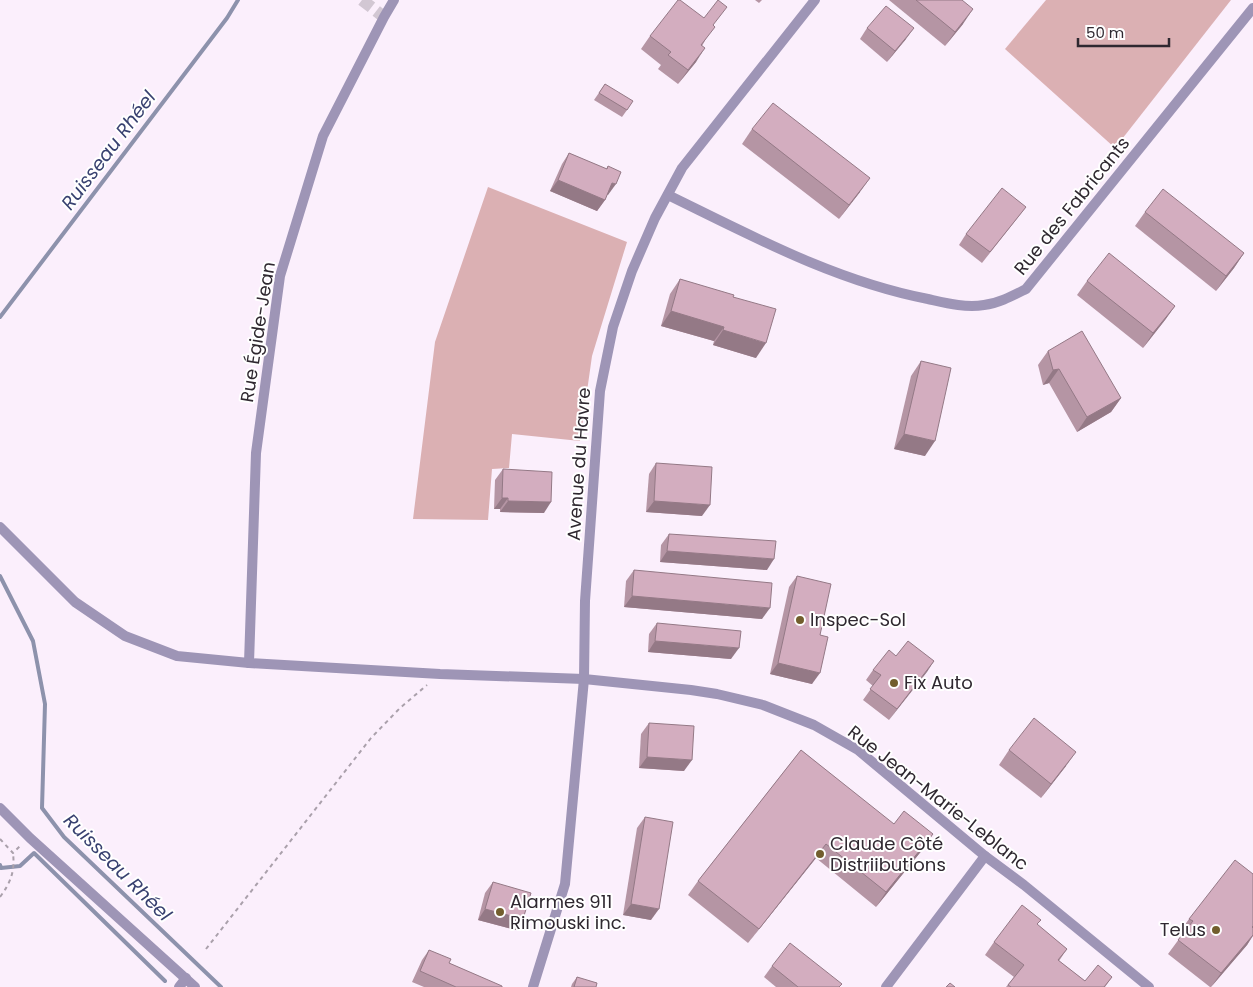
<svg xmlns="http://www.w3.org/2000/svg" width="1253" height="987" font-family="Poppins,sans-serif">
<rect width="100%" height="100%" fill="#fbeffc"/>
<!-- forest -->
<g fill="#dbb0b3">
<polygon points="1046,0 1231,0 1115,148 1005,49"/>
<polygon points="488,187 627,242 592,356 580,441 512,434 509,468 492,469 488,520 413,519 435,342"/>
</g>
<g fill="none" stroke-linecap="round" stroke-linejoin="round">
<!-- stream -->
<g stroke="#8d92ac" stroke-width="4">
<polyline points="0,317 227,18 238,0"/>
<polyline points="0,576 33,641 45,704 42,808 64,837 221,987"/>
<polyline points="0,865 1,868 20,866 34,853 165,981"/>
</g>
<!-- secondary-tunnel -->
<polyline stroke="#d2c7d3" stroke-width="12" stroke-dasharray="12 6" stroke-linecap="butt" points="362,0 384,17"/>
<!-- path -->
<g stroke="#aaa0ab" stroke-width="2" stroke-dasharray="4 4" stroke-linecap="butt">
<polyline points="0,839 13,853 21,845"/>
<path d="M0,897c11,-15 15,-26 13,-44"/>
<polyline points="206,949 371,738 400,708 427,685"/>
</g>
<!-- street -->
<g stroke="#9e95b6" stroke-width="10">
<path d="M668,195c84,41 167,86 260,104 18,4 37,9 56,6 15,-2 28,-9 42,-16l227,-281"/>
<polyline points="0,527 75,602 125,636 177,656 249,663 440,674 584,679 691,690 717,694 763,705 814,725 858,750 985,856 1024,885 1149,987"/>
<polyline points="249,663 256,453 280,276 323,136 384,17 394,0"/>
<polyline points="0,808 30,838 195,987"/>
<polyline points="179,987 186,978"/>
<polyline points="533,987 565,884 584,679 585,601 600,391 613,327 632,271 655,218 682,168 815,0"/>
<polyline points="886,987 985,856"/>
</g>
</g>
<!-- wall -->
<g fill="#b595a4">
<polygon points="755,0 762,0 759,3"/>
<polygon points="889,0 962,0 963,24 945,46"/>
<polygon points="713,26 702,46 696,62 678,84 658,69 661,65 641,49 650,36"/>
<polygon points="867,28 906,39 887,62 860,39"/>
<polygon points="605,84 627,110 622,117 594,100"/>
<polygon points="752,129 860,192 839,219 742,144"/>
<polygon points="569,153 606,169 608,166 608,195 607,195 605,200 597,211 550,191 562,164"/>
<polygon points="1026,207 982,263 959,245 966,234"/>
<polygon points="1145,212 1244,253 1234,268 1216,291 1135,226"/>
<polygon points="680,279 733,297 756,358 713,345 714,341 661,326 670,294"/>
<polygon points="1087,281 1175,306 1165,320 1143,348 1077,295"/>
<polygon points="1048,351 1121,398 1111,412 1077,432 1049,383 1043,385 1038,365"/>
<polygon points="921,361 925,456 894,449 911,376"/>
<polygon points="656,463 702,516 646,512 649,474"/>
<polygon points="503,469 544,513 500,512 500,509 494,509 495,480"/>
<polygon points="669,534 767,570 660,562 661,545"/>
<polygon points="634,570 762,619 624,607 626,581"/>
<polygon points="797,576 820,635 812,684 770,674 789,587"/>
<polygon points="657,623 731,659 648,652 649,634"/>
<polygon points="896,656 934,661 889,720 863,700 873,686 866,680 873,670"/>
<polygon points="649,723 684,771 639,768 641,734"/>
<polygon points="801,750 923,849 876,907 816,858 748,943 688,895 698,881"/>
<polygon points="1009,750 1066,766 1041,798 999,765"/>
<polygon points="645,817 651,920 623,915 637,828"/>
<polygon points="1253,874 1253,936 1247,945 1211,987 1210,987 1168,954 1182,935 1179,933 1189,919"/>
<polygon points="493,882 523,919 516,930 478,920 485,893"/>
<polygon points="1037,925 1067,949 1059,961 1085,981 1112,977 1105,987 1006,987 1014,977 985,955 994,942"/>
<polygon points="429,950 449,963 502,987 424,987 412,982 422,960"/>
<polygon points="772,966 840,987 776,987 764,977"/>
<polygon points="577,977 596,987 571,987 572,984"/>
</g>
<!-- shaded-wall -->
<g fill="#947986">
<polygon points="973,9 963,24 945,46 955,32"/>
<polygon points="914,28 906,39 887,62 895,51"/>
<polygon points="705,48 696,62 678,84 688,70"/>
<polygon points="870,178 860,192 839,219 849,205"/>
<polygon points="558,180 605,200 597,211 550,191"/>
<polygon points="612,183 616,184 608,195 605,193"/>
<polygon points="1244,253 1234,268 1216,291 1226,276"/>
<polygon points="1175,306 1165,320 1143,348 1153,333"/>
<polygon points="671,311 724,327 714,341 661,326"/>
<polygon points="723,330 766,343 756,358 713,345"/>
<polygon points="1059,369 1049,383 1043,385 1053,370"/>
<polygon points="1121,398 1111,412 1077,432 1087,417"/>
<polygon points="904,434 935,441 925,456 894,449"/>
<polygon points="502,498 508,498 500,509 494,509"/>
<polygon points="508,501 551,502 544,513 500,512"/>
<polygon points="654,501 710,505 702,516 646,512"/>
<polygon points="667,551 774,559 767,570 660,562"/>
<polygon points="632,596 770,608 762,619 624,607"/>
<polygon points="655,641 739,648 731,659 648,652"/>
<polygon points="934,661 927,672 889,720 897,709"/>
<polygon points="778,663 820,673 812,684 770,674"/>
<polygon points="1076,752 1066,766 1041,798 1051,784"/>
<polygon points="647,757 692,760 684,771 639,768"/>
<polygon points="933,834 923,849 876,907 886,892"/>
<polygon points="826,844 816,858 748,943 759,929"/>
<polygon points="631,904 659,909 651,920 623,915"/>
<polygon points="485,909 523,919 516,930 478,920"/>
<polygon points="1253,935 1247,945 1211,987 1221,973"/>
</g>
<!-- building -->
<g fill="#d3adbf" stroke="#947986">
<polygon points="678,0 680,0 704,18 718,0 727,7 713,25 715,27 701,45 705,48 688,70 668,55 671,52 650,36"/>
<polygon points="916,0 962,0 973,9 955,32"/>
<polygon points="886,6 914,28 895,51 867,28"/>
<polygon points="605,84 633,101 627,110 599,93"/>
<polygon points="773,103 870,178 849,205 752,129"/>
<polygon points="569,153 607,169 608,166 621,172 616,184 612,183 605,200 558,180"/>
<polygon points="1002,188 1026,207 990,252 966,234"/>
<polygon points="1163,189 1244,253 1226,276 1145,212"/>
<polygon points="1109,253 1175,306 1153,333 1087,281"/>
<polygon points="680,279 734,295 733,297 776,309 766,343 723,330 724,327 671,311"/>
<polygon points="1082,331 1121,398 1087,417 1059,369 1053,370 1048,351"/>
<polygon points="921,361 951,368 935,441 904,434"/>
<polygon points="656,463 712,467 710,505 654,501"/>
<polygon points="503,469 552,472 551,502 508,501 508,498 502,498"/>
<polygon points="669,534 776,541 774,559 667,551"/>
<polygon points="634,570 772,583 770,608 632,596"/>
<polygon points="797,576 831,584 820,635 828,637 820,673 778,663"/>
<polygon points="657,623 741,631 739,648 655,641"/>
<polygon points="908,641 934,661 897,709 870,689 881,675 873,670 889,650 896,656"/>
<polygon points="1034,718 1076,752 1051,784 1009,750"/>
<polygon points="649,723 694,726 692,760 647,757"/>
<polygon points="801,750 894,824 904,811 933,834 886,892 826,844 759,929 698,881"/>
<polygon points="645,817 673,822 659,909 631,904"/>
<polygon points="1235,860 1253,874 1253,926 1252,927 1253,928 1253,935 1221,973 1178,940 1193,921 1189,919"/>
<polygon points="493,882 531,893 523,919 485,909"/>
<polygon points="1022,905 1041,920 1037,924 1067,949 1058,960 1085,981 1098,965 1112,977 1104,987 1011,987 1008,985 1024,965 994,942"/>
<polygon points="790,943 842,984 839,987 798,987 772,966"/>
<polygon points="429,950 451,959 449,963 502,986 502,987 456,987 420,971"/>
<polygon points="577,977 597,983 596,987 574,987"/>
<polygon points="950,983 955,987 946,987"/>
</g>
<!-- markers -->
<g fill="#725e2d" stroke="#fff" stroke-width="2">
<circle cx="800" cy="620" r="5"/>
<circle cx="894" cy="683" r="5"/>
<circle cx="820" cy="854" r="5"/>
<circle cx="500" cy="912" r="5"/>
<circle cx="1216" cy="930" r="5"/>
</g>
<g text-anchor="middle" stroke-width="4" stroke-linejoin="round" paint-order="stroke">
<!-- street labels -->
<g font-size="18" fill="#2f2830" stroke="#fff">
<text transform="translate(1072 206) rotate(-51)" y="6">Rue des Fabricants</text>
<text transform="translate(258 332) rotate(-81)" y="6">Rue Égide-Jean</text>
<text transform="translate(579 464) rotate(-86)" y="6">Avenue du Havre</text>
<text transform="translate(938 798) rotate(38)" y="6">Rue Jean-Marie-Leblanc</text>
</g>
<!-- poi labels -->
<g font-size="18" fill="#2f2830" stroke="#fff" text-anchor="start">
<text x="810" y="626">Inspec-Sol</text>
<text x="904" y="689">Fix Auto</text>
<text x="830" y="850">Claude Côté<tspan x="830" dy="21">Distriibutions</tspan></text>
<text x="510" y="908">Alarmes 911<tspan x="510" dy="21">Rimouski inc.</tspan></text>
<text x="1206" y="936" text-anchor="end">Telus</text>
</g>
<!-- water labels -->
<g font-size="19" font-style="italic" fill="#384170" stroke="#fff">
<text transform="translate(108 150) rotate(-53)" y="7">Ruisseau Rhéel</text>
<text transform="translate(118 867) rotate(45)" y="7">Ruisseau Rhéel</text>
</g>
</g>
<!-- scale -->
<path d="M1078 38v8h91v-8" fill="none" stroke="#2f2830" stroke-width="2.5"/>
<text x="1086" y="38" font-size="15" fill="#2f2830" stroke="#ffffff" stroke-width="4" paint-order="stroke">50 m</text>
</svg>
